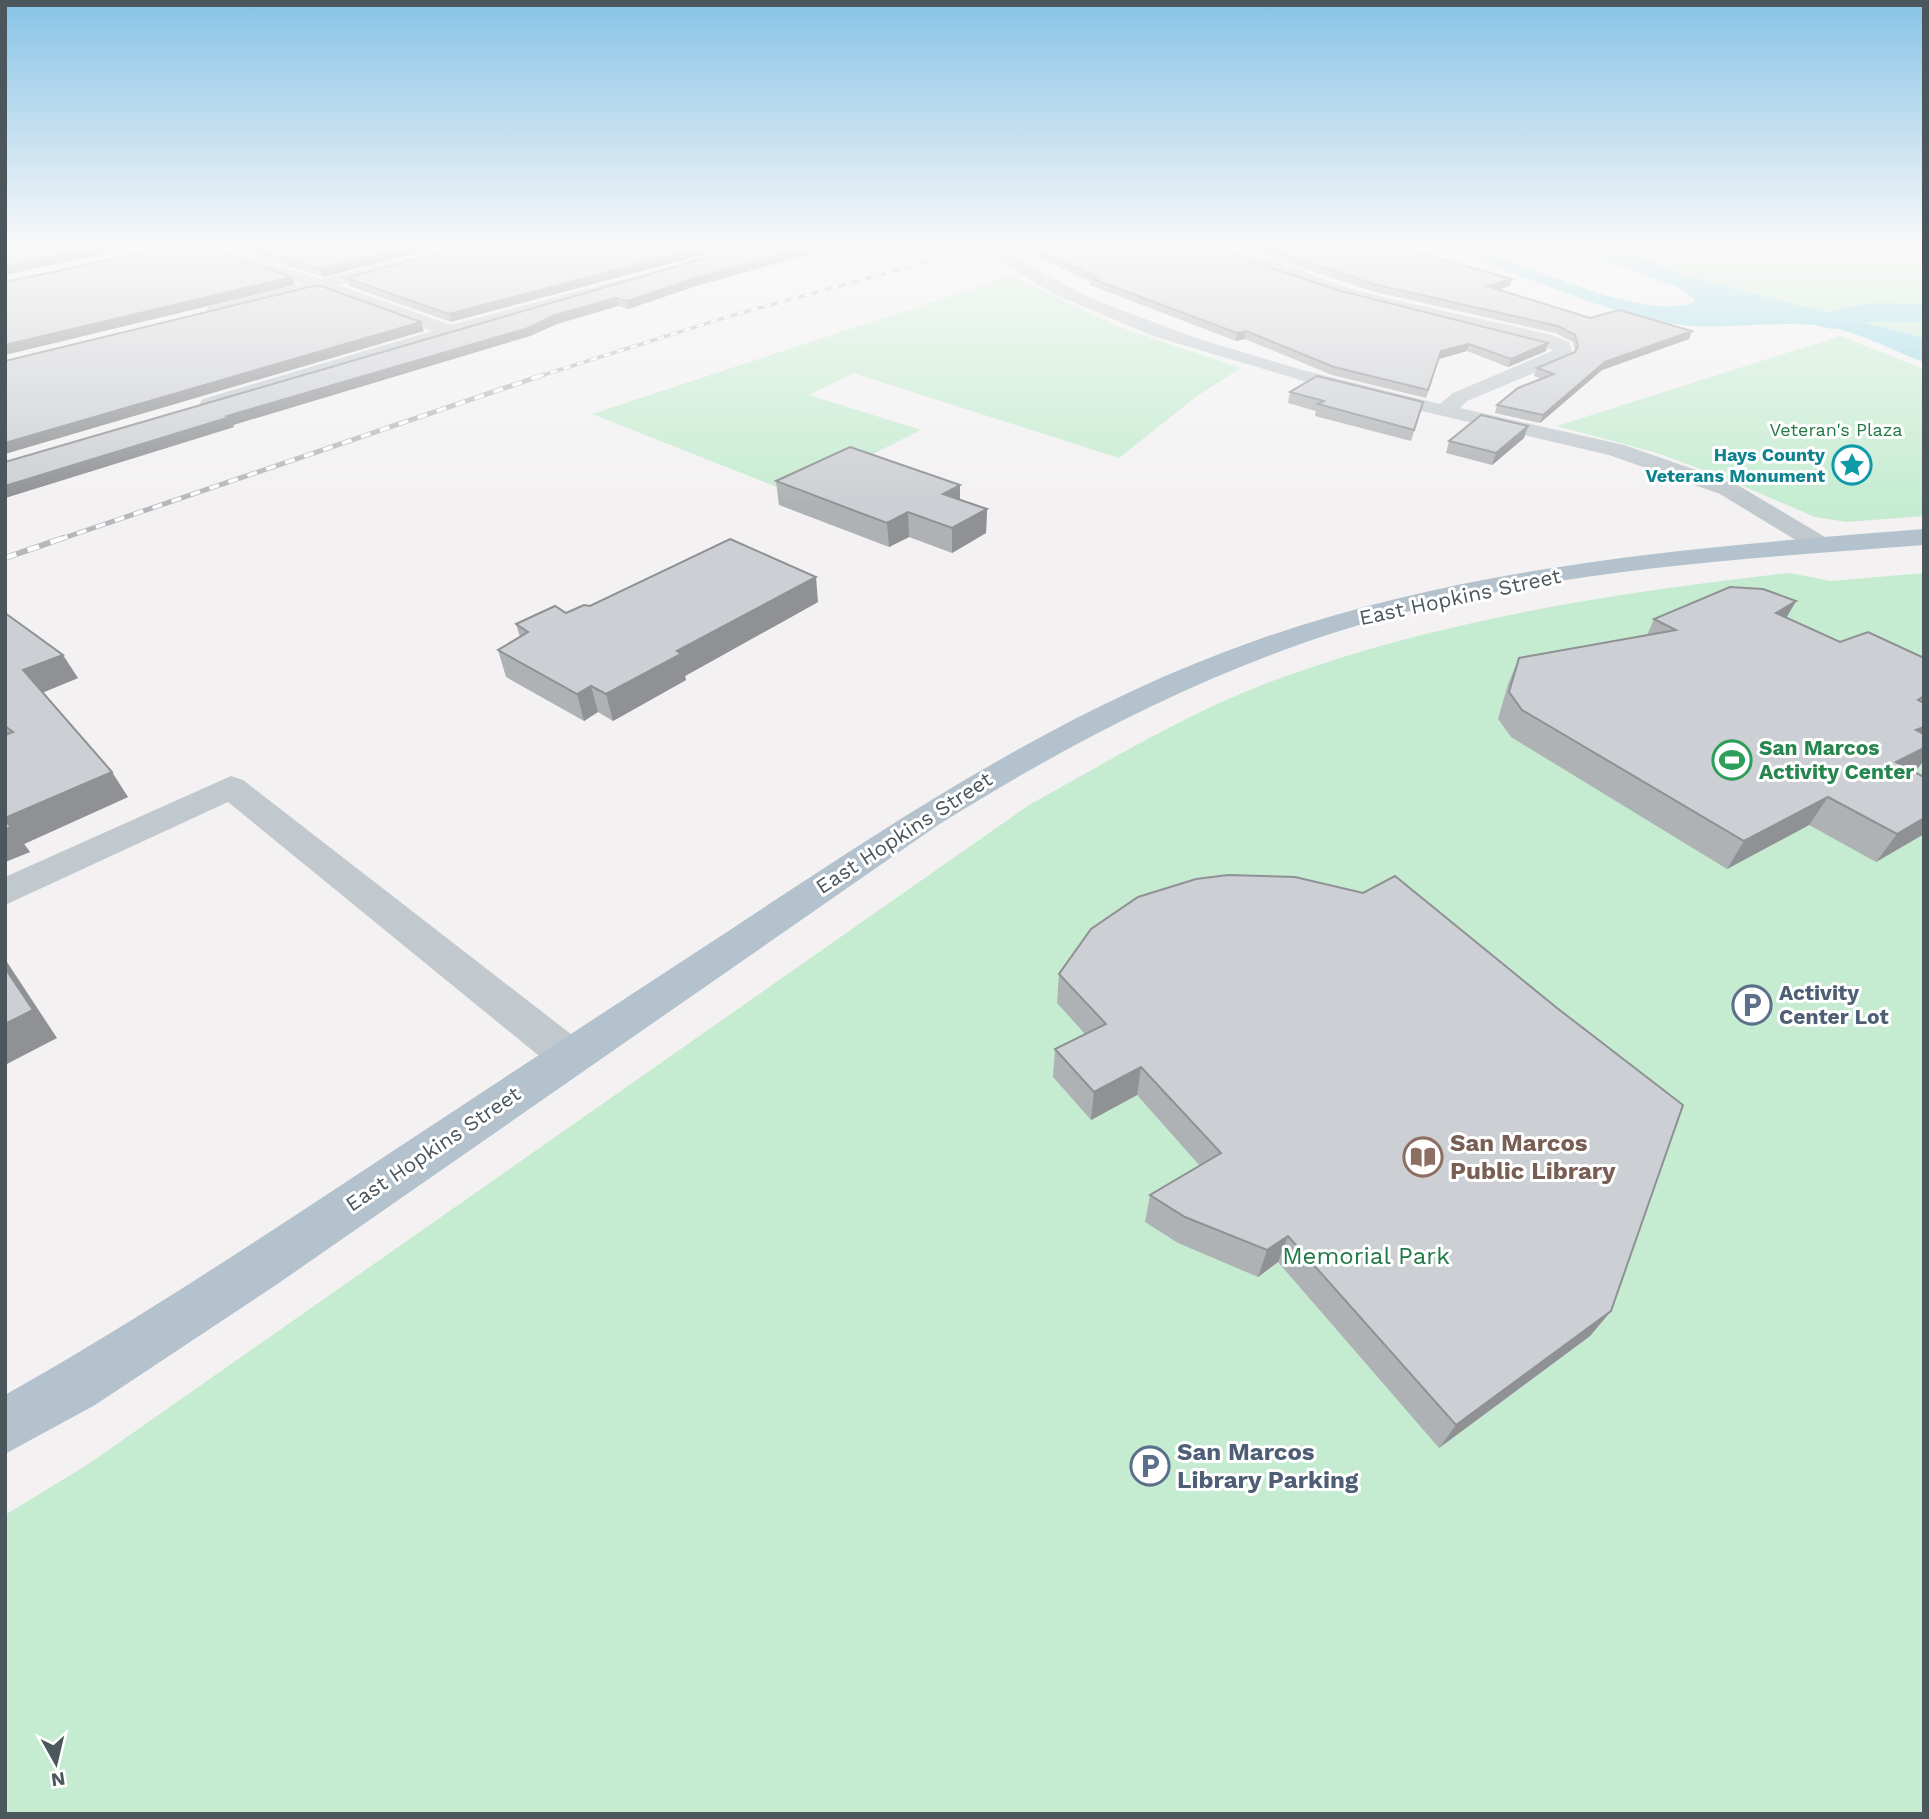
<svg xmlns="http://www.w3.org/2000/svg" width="1929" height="1819" font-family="'Work Sans',sans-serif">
<rect width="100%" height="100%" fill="#f3f1f1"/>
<!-- green -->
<g fill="#c5ecd1">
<polygon points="1622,249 1924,249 1924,338 1686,276"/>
<polygon points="1011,276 1119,327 1241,368 1197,396 1119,458 853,373 809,395 921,430 869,456 777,487 592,414"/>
<polygon points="1840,336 1924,369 1924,516 1847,522 1815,517 1722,477 1657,453 1557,426"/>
<path d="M1789,573l42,8 93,-8v1241h-1919v-299l82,-50 942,-660c80,-44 160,-93 246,-125 166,-61 339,-87 514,-107z"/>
</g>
<!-- water -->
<path fill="#96dae4" d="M1461,249h30l-2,4 5,3c50,16 150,63 199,47l2,-3 -16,-12 -105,-39h48l64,27 238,62v24c-34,-12 -65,-31 -101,-36 -53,-7 -108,7 -161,-4 -60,-12 -120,-39 -178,-59z"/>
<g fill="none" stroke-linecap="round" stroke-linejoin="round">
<!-- river -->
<polygon fill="#96dae4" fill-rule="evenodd" points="1873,303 1924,304 1924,322 1873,321 1832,329 1821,327 1817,320 1821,313"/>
<!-- street -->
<g fill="#c1c9ce" fill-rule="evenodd">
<polygon points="197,249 222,249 321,279 448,249 476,249 338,285 451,325 736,249 762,249 456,335 210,409 203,407 200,403 203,399 432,331 319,290 215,315 209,314 206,310 209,306 302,284"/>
<path d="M980,249h19l93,50 104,39 106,32 138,34 13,-11 101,-43 -218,-55 -79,-27 -42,-19c43,0 93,27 134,39 68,19 137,31 206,48l15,7 3,11 -3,4 -103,43 -7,7 164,37 112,39 94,56 4,5 -4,5h-18l-92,-56 -111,-39 -268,-63 -185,-55 -102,-43z"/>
<polygon points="231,776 243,780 585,1045 592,1057 585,1069 570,1074 555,1069 228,802 5,905 5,877"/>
</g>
<!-- primary -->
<path fill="#b4c2cd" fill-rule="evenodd" d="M1924,529v16c-198,15 -402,27 -591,88 -141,46 -270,114 -395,192l-662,460 -181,120 -90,49v-59c119,-67 233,-142 347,-217 126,-83 252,-166 378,-248 168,-111 335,-223 527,-290 214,-76 442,-93 667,-111z"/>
<!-- rail-far2 casing -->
<g stroke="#b4b7bb" stroke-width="3.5">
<polyline id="rail-far2" points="537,377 730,316 975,249"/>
</g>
<!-- rail-far1 casing -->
<g stroke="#b4b7bb" stroke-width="5">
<polyline id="rail-far1" points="58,540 543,375"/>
</g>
<!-- rail casing -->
<g stroke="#b4b7bb" stroke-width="6">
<polyline id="rail" points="5,558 63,538"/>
</g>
<!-- rail-far2 -->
<use href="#rail-far2" stroke="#fff" stroke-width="2.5" stroke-dasharray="7" stroke-linecap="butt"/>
<!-- rail-far1 -->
<use href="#rail-far1" stroke="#fff" stroke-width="3.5" stroke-dasharray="10" stroke-linecap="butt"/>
<!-- rail -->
<use href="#rail" stroke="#fff" stroke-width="4.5" stroke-dasharray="12" stroke-linecap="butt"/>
</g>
<!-- wall -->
<g fill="#afb2b5">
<polygon points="232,249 436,249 323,277"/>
<polygon points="455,249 451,322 349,286 346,278"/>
<polygon points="736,249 696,286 628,309 618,306 557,324 530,336 233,425 234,427 5,498 5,462"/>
<polygon points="1231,249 1406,249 1510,286 1498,290 1590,318 1692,331 1689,339 1602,370 1540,423 1495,413 1497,405 1542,379 1534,376 1537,368 1575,351 1573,342 1556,333 1375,292 1266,256"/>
<polygon points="1034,250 1257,263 1337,290 1546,351 1508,367 1467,351 1439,359 1426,398 1332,375 1245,339 1236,341 1090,285 1090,281 1034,256"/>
<polygon points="1290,392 1420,413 1411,441 1315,416 1316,411 1288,403"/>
<polygon points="1528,426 1524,438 1492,465 1446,453 1449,441"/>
<polygon points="776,481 960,485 960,500 987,509 986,533 952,553 909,537 889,547 779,505"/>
<polygon points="1796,601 1786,618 1840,642 1924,658 1924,760 1918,768 1913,771 1924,777 1924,834 1876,862 1809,825 1727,869 1511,737 1498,719 1508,684 1519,658 1647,635 1654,619"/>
<polygon points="818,602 685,676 686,680 613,721 598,712 584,721 506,677 498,650 520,637 516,624 590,606"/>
<polygon points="5,613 78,678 42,693 128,797 24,844 30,852 5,862"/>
<polygon points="1059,974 1611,1311 1590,1336 1439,1448 1278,1262 1258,1277 1178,1243 1145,1222 1150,1195 1200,1166 1137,1095 1091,1120 1053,1077 1055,1049 1085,1034 1057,1003"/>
</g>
<!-- shaded-wall -->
<g fill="#8f9194">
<polygon points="88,249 127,249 5,275 5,267"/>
<polygon points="403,249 436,249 323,277 320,269"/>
<polygon points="695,249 725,249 451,322 449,314"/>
<polygon points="801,249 828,249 696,286 628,309 627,301 695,278"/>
<polygon points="292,277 295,285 5,355 5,345"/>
<polygon points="1512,279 1510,286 1485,293 1487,286"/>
<polygon points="616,298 618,306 557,324 530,336 233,425 234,427 5,498 5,486 227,416 555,315"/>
<polygon points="421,322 424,331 5,454 5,443"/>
<polygon points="1246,331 1245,339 1236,341 1237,333"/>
<polygon points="1692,331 1689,339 1602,370 1540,423 1543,415 1605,362"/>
<polygon points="1548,343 1546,351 1508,367 1511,359"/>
<polygon points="1469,344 1467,351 1439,359 1426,398 1441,351"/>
<polygon points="1528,426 1524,438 1492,465 1496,453"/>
<polygon points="960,485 960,508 943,494"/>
<polygon points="987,509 986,533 952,553 952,528"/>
<polygon points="908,512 909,537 889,547 887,523"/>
<polygon points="816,577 818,602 685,676 686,680 613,721 606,694 677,651"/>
<polygon points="1796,601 1781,627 1776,613"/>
<polygon points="63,655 78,678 39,694 23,670"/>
<polygon points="591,686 598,712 584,721 577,694"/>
<polygon points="1924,727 1924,746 1916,730"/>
<polygon points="1924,748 1924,760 1918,768 1877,790 1896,762"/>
<polygon points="112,772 128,797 24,844 30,852 5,862 5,818"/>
<polygon points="1828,797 1809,825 1727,869 1744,841"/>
<polygon points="1924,818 1924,834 1876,862 1897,834"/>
<polygon points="5,959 57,1038 5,1065"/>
<polygon points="1141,1067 1137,1095 1091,1120 1094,1092"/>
<polygon points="1288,1236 1278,1262 1258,1277 1267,1250"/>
<polygon points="1611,1311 1590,1336 1439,1448 1456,1425"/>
</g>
<!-- building -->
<g fill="#cccfd3" stroke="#8f9194" stroke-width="2">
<polygon points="5,249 88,249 5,267"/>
<polygon points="160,249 209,249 292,277 5,345 5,282"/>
<polygon points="254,249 403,249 320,269"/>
<polygon points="455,249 695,249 449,314 346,278"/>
<polygon points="736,249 801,249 695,278 627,301 616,298 555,315 528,328 227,416 230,417 5,486 5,462"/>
<polygon points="1036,249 1225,249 1257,263 1337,290 1548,343 1511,359 1469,344 1441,351 1428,390 1334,367 1246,331 1237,333 1090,278 1097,277 1034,250"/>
<polygon points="1268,249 1406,249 1512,279 1487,286 1590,318 1619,310 1692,331 1605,362 1543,415 1497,405 1518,388 1554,374 1537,368 1575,352 1578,346 1575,335 1558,326 1377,285"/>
<polygon points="318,285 421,322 5,443 5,361"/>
<polygon points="1317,376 1423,402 1414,430 1318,404 1324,401 1290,392"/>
<polygon points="1481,415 1528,426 1496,453 1449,441"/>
<polygon points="850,447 960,485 943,494 987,509 952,528 908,512 887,523 776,481"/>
<polygon points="730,539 816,577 677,651 681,654 606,694 591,686 577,694 498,650 528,632 516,624 555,606 566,613 584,605 590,606"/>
<polygon points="1730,587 1763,589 1796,601 1776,613 1840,642 1868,632 1924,658 1924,696 1918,700 1924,703 1924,727 1916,730 1924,734 1924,748 1896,762 1924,777 1924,818 1897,834 1828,797 1744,841 1522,710 1509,692 1519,658 1676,630 1654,619"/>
<polygon points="5,613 63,655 23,670 112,772 5,818 5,735 13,732 5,726"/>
<polygon points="5,820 11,827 5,829"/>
<polygon points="1228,875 1295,877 1363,893 1395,876 1557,1008 1683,1105 1611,1311 1456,1425 1288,1236 1267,1250 1185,1217 1150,1195 1221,1153 1141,1067 1094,1092 1055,1049 1106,1024 1059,974 1091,929 1138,897 1196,879"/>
<polygon points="5,968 33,1010 5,1024"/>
</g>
<!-- sky -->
<linearGradient id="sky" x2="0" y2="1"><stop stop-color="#87c3e6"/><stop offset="0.49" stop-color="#faf9f9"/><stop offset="1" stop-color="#faf9f9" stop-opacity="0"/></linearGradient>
<rect width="1929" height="504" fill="url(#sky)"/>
<!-- icons -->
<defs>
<g id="sight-ring" transform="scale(2.0125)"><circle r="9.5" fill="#fff" stroke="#0f9aa8" stroke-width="1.5"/><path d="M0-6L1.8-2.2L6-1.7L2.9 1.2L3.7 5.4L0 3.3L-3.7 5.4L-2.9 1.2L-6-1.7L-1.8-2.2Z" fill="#0f9aa8"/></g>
<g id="stadium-ring" transform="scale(2.0125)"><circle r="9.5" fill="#fff" stroke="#2e9e5b" stroke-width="1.5"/><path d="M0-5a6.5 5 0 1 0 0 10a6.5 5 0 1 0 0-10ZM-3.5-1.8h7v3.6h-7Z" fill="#2e9e5b"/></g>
<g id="parking-ring" transform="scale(2.0125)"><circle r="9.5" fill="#fff" stroke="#5c6f8a" stroke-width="1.5"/><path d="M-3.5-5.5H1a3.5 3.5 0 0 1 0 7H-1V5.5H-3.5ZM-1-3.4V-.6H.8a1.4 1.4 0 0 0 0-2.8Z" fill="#5c6f8a"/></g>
<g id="library-ring" transform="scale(2.0125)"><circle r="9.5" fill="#fff" stroke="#8d6e63" stroke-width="1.5"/><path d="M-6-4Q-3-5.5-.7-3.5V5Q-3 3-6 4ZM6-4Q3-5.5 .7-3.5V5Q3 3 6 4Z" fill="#8d6e63"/></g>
</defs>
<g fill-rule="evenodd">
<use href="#sight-ring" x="1852" y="465"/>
<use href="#stadium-ring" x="1732" y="760"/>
<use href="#parking-ring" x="1752" y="1005"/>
<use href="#library-ring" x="1423" y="1157"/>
<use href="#parking-ring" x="1150" y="1466"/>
</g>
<g text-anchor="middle" stroke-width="6" stroke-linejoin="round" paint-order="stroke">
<!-- far-park labels -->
<g font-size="18" fill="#217945" stroke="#fff">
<text x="1836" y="436">Veteran's Plaza</text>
</g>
<!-- far-culture labels -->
<g font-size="18" font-weight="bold" fill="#0d838f" stroke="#fff" text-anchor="end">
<text x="1825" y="461">Hays County<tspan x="1825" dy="21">Veterans Monument</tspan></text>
</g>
<!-- street labels -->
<g font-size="21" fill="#4b565d" stroke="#fff">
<text transform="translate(1460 597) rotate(-12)" y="7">East Hopkins Street</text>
<text transform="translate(904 833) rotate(-33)" y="7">East Hopkins Street</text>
<text transform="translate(433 1149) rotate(-34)" y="7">East Hopkins Street</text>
</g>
<!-- leisure labels -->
<g font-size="21" font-weight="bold" fill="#27864d" stroke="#fff" text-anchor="start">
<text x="1759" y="755">San Marcos<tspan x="1759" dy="24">Activity Center</tspan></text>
</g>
<!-- service labels -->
<g font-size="21" font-weight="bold" fill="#4e5e75" stroke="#fff" text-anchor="start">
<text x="1779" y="1000">Activity<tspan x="1779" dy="24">Center Lot</tspan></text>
</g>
<!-- near-education labels -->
<g font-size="24" font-weight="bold" fill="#785e54" stroke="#fff" text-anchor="start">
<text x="1450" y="1151">San Marcos<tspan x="1450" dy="28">Public Library</tspan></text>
</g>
<!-- near-park labels -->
<g font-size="24" fill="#217945" stroke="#fff">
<text x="1366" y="1264">Memorial Park</text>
</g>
<!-- near-service labels -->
<g font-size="24" font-weight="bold" fill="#4e5e75" stroke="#fff" text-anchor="start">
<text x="1177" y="1460">San Marcos<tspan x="1177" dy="28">Library Parking</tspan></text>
</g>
</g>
<!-- border -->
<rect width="1929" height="1819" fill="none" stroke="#4b565d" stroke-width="14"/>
<!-- north arrow -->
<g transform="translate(56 1763) rotate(172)" stroke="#ffffff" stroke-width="5" paint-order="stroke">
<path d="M0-5L12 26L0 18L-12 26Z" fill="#4b565d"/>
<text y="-10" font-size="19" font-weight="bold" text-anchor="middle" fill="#4b565d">N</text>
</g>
</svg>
